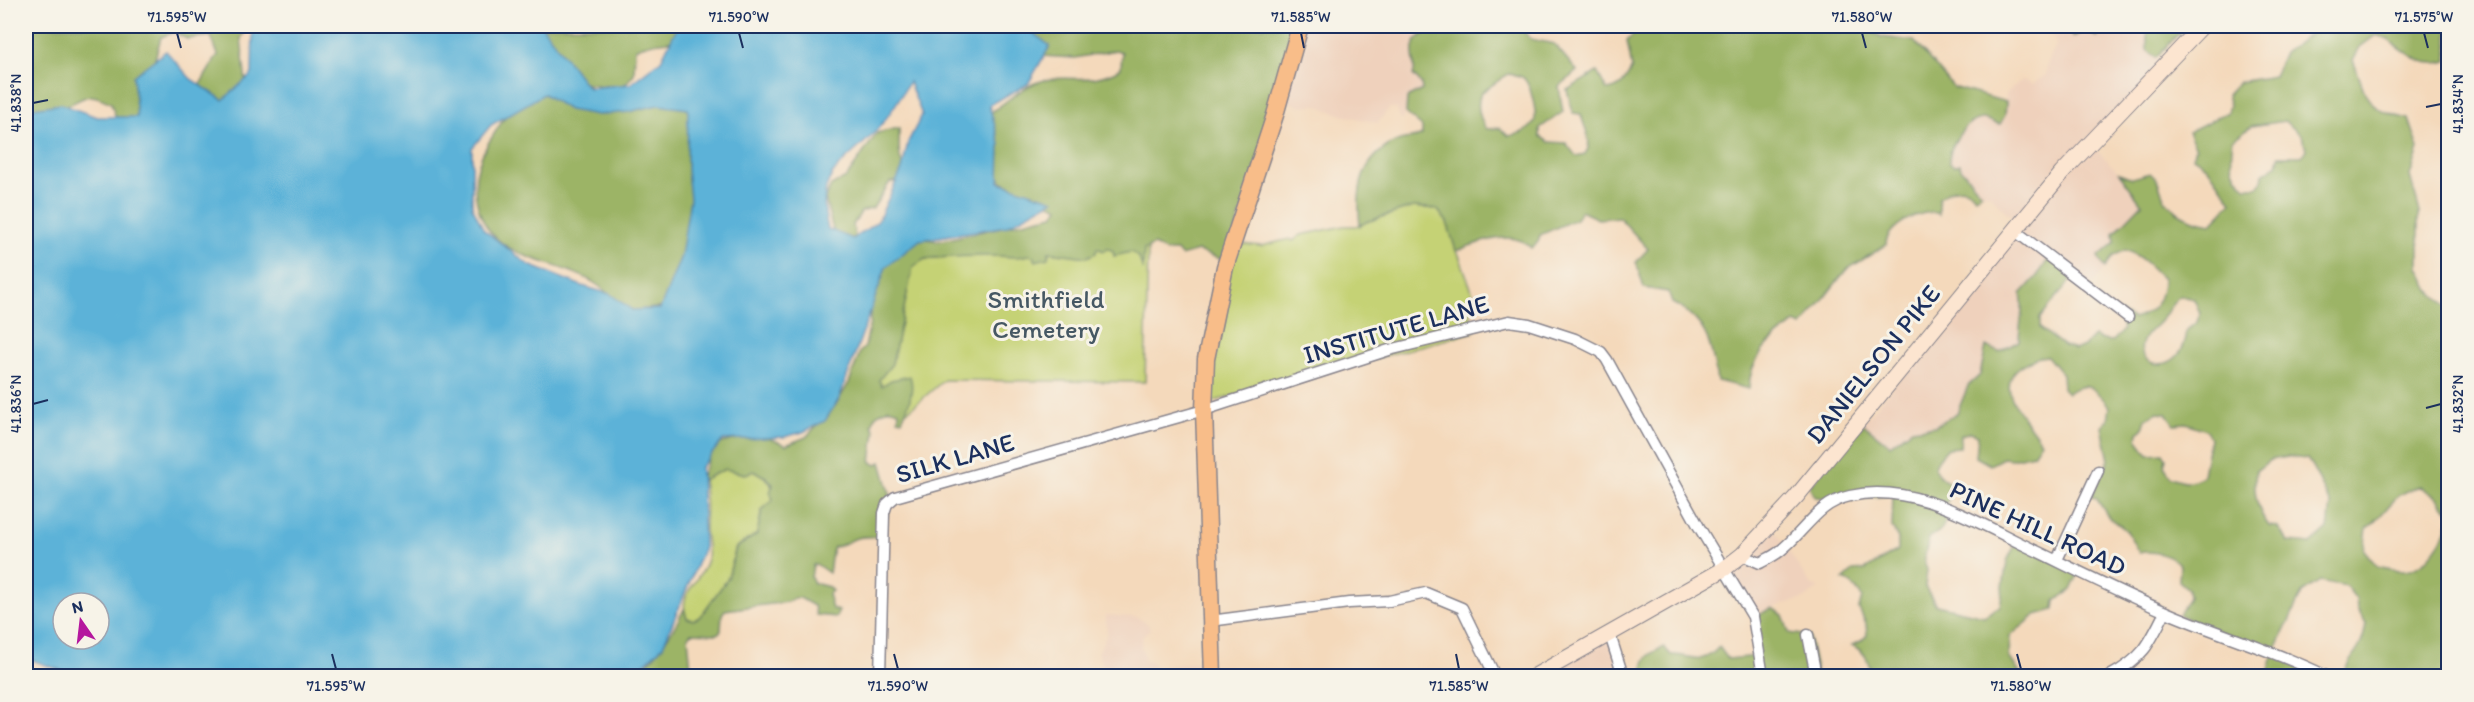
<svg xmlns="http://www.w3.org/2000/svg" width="2474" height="702" font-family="Itim,sans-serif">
<rect width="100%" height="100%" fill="#f7f3e8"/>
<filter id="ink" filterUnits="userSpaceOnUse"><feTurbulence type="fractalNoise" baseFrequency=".0167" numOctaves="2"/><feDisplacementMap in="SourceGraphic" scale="12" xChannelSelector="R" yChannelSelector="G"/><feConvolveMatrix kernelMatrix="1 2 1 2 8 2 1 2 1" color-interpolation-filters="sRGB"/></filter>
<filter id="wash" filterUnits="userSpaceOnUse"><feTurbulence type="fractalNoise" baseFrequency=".008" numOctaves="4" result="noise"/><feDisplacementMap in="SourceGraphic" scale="24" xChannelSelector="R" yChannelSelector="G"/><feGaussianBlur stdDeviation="1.35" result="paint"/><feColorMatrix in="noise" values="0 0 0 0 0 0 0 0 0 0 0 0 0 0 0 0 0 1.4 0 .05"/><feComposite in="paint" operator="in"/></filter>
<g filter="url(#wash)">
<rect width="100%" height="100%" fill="#f4d9bb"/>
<!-- built -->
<g fill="#efd1bc">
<polygon points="1300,26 1436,26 1416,40 1413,47 1422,91 1407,98 1404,118 1401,120 1396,108 1389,108 1378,123 1342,115 1316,105 1300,106 1282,99"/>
<polygon points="2059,26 2083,30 2106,27 2127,33 2140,28 2147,34 2147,50 2165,65 2093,146 2119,173 2142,204 2115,241 2098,257 2105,268 2091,286 2050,257 2037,276 2021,294 2024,306 2019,320 2019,341 1999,352 1986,346 1980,375 1967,386 1957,413 1935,426 1912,429 1895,443 1885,443 1863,424 2022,224 2005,211 1991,195 1981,193 1961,169 1949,163 1948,155 1962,132 1970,124 1981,119 1996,124 2005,115 2005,94 2022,80 2028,81 2032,84 2046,75 2047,64 2057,45 2051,32"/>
<polygon points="1772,526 1811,585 1819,588 1804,599 1780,605 1754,617 1728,570"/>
<polygon points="1106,615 1137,617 1148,624 1150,630 1143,635 1141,646 1145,661 1152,662 1156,667 1162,667 1211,660 1213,676 1108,676 1108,670 1103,666 1098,653 1107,634"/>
<polygon points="1611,637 1625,676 1540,676"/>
</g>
<!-- green -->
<g fill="#c5d274" stroke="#708069" stroke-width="1.5">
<polygon points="1413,207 1437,209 1447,222 1477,305 1470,311 1474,332 1204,404 1233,243 1261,246 1290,239 1293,241 1301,235 1344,226 1360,226 1366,222"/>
<polygon points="1039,248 1148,249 1145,382 944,380 908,411 870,406 911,263 926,259"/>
<path d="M725,469l20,5 9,-3c15,7 19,12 20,29l-12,10 -5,24 -21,13 -8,31 -28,39 -7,3 -6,-2c-11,-26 15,-36 20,-59 2,-10 -2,-22 -2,-32 1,-19 1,-27 -2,-47z"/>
</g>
<!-- forest -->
<g fill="#9cb466" stroke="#5c7262" stroke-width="1.5" fill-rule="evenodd">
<path d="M26,26h223l-8,12 5,46 -14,16 -26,2 -10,-11 22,-36 -7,-19 -24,3 -13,-7 -13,5 -22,80 -22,4 -6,-18c-28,-14 -23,-4 -48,4 -10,3 -23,2 -33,3l-4,-2z"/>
<path d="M537,26h160c-22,23 -37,10 -62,23l-1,25 -12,14 -42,-5z"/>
<path d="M997,26h303l-74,235 -28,-10 -17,5 -4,-5h-12l-11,-6 -10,5 -1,20 -4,-12 -8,-6 -17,4 -1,-5 -6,-3 -3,3 -7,-3 -1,5 -9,4 -38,-5 -1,6 -12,3 -3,-5c-7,-3 -11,2 -18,1 -26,-2 -53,-1 -80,1l-10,1 -12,8 -21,97 -13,16 3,6 9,-6 19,-4c5,14 -1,30 -8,44l-4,-1 1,-8 -10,-3 -13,7 -4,10 3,6 -4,31 5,3 5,-3 10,35 -9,40c-10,0 -21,-2 -30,3 -8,3 -9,6 -18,7 -4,8 -3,17 -5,26l-13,-9 -3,1 -2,13 3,5 15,4 3,4 -4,3 4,15 7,2 -3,6 -20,-2 -2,-9 -14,-8h-6l-7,4 -62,8 -3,4 -1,17 -4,3 -26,-1 -3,4 3,32 -6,7h-51c18,-13 40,-46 50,-67l3,9 6,2 7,-3 28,-39 8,-30 21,-14 5,-24 11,-10 -3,-8 3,-7 -7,-8 -12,-6 -9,3 -20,-5 -22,11 -1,-5 9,-23 6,-8 42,-10 27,11 20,-8 29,-31 14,-23 11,-31 5,-5 5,-24v-31l17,-28 33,-26 18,3 15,-3 100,-23 6,-7 -58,-27 -26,-59c21,-10 40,-31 60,-39 33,-12 53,5 86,-15l1,-16 -6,-2 -41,8 -34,-2z"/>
<path d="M1436,26h83l12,13 23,5 23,27 -18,16 4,25 -23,16v8l9,6 17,1 10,13 9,-2c9,-13 -1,-25 -4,-40l-8,-1 -6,-23 30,-18 10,18c15,-2 18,-9 25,-22l-5,-27 6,-6v-8l-18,-1h246l21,11 32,4 39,46 53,15 -1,13 -5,9c-7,0 -12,-6 -19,-5 -17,2 -33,29 -32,44l5,3 6,-2 1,5 20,24 -6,4c-10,-14 -25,-9 -36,1v16c-16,-7 -54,13 -53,31l-40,25 -44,56 -7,-3c-25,16 -46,36 -46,66l-32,-8c-5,-36 -10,-61 -45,-78l-4,-11 -24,-4 -8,-26 12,-13 -29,-32 -21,2 -17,-8 -5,8 -36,16 -2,7 -7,6c-17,-20 -54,-5 -75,3l-9,-29 -10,-13 -24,-2 -47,15 -6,4c-4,-37 0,-66 35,-84 10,-5 18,-2 27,-7v-8l-16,-14 1,-15 15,-8 -1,-7 -8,-8c5,-11 -5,-25 3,-34 4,-6 14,-11 20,-15zM1508,74c4,1 11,1 14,3 8,4 16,38 12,45 -4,9 -16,12 -25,14l-10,-8 -12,1c-8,-10 -11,-25 -6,-36z"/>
<polygon points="2068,26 2186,26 2156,58 2147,50 2147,34 2140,28 2127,33 2103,27 2097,38 2087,29 2073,37"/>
<path d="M2321,26h127v35c-35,10 -43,-18 -72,-26l-16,12 -7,13c15,39 11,50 56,59l10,30 -9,27 9,33v58l10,22 19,18v204l-10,-13 -17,-11c-30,5 -32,25 -54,41l-3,22 13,16c11,2 23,6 34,3 16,-4 35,-31 37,-46v153h-106c10,-24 20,-23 24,-53l-9,-14 -1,-10 -10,-13 -26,-5 -18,12 -27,58 41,21 -2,4h-47l7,-23 -95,-38 10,-18 -1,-8 -9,-8 1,-16c-8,-10 -28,-15 -41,-12l-12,-22 -20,-16 -10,-16 -6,-3 18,-36 -7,-33 6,-8 2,-12c-13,-16 -23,-29 -42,-14l-5,-5 -1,-14 -15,-18c-11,1 -16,4 -26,10 -31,22 7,54 20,76l-8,12 -22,5 -8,-1 -13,7 -14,-8 2,-22 -7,-3 -10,3 -1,12 -12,1c-17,19 -19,23 4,37l-6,22 5,4 -10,19 -12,8 -5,22 3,10 -2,17 11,18 48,11 16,-10 7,-45 10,-20 63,29 -9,20 -16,11 -1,9 -18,5 -26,21 -1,21 13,19h-150c-4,-16 -5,-23 -20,-31l9,-4 6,-6 -1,-11 -7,-15 3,-12 -11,-14 -8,-3 10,-9 12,-1 33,-20v-11l-6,-12 1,-32 -65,7 -3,-4 -10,-1 -6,-10 54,-63 27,21 22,-16 23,-3 22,-13 11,-27 12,-11 6,-29 13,6 20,-11c0,-17 6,-32 2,-47l16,-18 13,-19 24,19 -34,42v10l24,18 11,4 9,-4 10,-10 8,4 11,1 10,-11 -4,-18 14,7c21,-6 30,-19 30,-40 -11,-11 -23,-24 -38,-29l-12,6 -8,12 -7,-11 17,-15 -1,-9 28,-29 -23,-31 13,5 18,-5c12,10 9,18 16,28 11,15 28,20 45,23l21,-22 -25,-36 -14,-9 3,-9 -8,-16 40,-20 2,-7 -3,-10 12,-13 35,-6 10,-23zM2285,121l17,15 4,13 -4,7h-23l-2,8 -14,10 -1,7 -5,6h-11c-16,-13 -16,-28 -13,-47l18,-14zM2180,296l14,3 6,14 -3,9 -10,8c-4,51 -58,36 -43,9 5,-9 13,-13 19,-21 8,-9 3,-11 17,-22zM2158,412l8,1 8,11 12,-1 20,7 4,8 -7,37c-10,10 -21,6 -32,2l-7,-11 2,-8 -3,-5 -15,1 -11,-15 1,-6 5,-4 3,-11zM2288,457l19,2c11,14 14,30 24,44l-3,26 -17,15 -22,-2 -12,-15 -8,-1c-13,-17 -16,-34 -13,-55l14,-11z"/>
<path d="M574,84l21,4h98l6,118 -34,101 -39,4c-9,-8 -18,-18 -27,-25 -43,-30 -108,-21 -122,-83 -5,-22 1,-43 12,-61 12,-19 26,-45 49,-53 11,-3 25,-4 36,-5z"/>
<path d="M899,128c1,13 -2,24 3,36l6,2 -7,16h-11l-17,26 -12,4 -8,13 2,11 -6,6h-13l-11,-44 6,-12 15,-8 31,-45z"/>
<path d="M1772,608l11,7 6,18 20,3 8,40h-174c-1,-18 5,-22 21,-29l7,8c21,-1 29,13 48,-8l9,12 31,-3 -5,-39z"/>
</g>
<!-- water -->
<path fill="#5bb2d8" stroke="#3b709b" stroke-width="1.5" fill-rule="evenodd" d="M253,26h289l46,62 42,-4 31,-24 17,-34h346l26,20 -22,38 -39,21 11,39 -1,38 55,18 -47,26 -87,14 -34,27 -47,132 -14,22 -22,11 -19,5 -61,3 -22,27 3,80 -41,99 -32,30h-554l-51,-18v-549l35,-5 36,13h40l-4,-41 33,-25 25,28 32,21 29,-26zM909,82l13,33 -14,27 -6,27 -24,52 -25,18 -25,-10c-14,-57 13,-61 47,-97 14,-15 24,-32 34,-50zM544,94l25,16 29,5 30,-3 30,-7 30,4 -1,60 3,30 -9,57 -21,53 -28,1 -22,-16 -28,-8 -53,-21 -45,-35 -12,-24v-58l19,-23zM63,603h36v36h-36z"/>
</g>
<g filter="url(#ink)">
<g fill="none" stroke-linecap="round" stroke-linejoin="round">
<!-- minor casing -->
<g stroke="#88848c" stroke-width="13">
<g id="minor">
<polyline points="2014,230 2128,317"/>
<path d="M1742,555l18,8c7,-4 14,-7 20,-12 25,-19 37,-48 70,-55 61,-14 123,24 176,50 46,22 93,46 140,66 53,23 108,38 160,64"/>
<polyline points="2057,560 2098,471"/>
<polyline points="1210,621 1349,603 1389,601 1426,593 1462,608 1495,676"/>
<polyline points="1610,635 1623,676"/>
<polyline points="1808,635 1816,676"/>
<polyline points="880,676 884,513 887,504 895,497 1204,410 1389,350 1509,321 1529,324 1575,339 1601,352 1607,360 1699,527 1753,617 1763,676"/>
<path d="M2110,676c33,-18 39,-31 55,-64"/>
</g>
</g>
<!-- secondary casing -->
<g stroke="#88848c" stroke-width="17">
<polyline id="secondary" points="1535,676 1724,569 1742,555 1796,497 2062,173 2202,26"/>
</g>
<!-- primary casing -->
<g stroke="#88848c" stroke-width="19">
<polyline id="primary" points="1213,676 1204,410 1206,359 1225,267 1275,115 1300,26"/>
</g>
<!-- minor -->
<use href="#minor" stroke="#fff" stroke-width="10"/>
<!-- secondary -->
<use href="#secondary" stroke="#fce5d0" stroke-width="15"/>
<!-- primary -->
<use href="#primary" stroke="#f8bd89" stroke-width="16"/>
</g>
</g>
<!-- ticks -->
<path fill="none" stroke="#1b2f5e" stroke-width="2" d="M177,33l4,15M739,33l4,15M1301,33l3,15M1862,33l4,15M2424,33l4,15M33,103l15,-3M2426,107l15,-3M33,404l15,-4M2426,408l15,-4M332,654l4,15M894,654l4,15M1456,654l3,15M2017,654l4,15"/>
<g text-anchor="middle" stroke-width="6" stroke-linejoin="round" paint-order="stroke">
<!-- park labels -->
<g font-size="26" fill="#465864" stroke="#f7f3e8">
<text x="1046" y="308">Smithfield<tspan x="1046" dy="30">Cemetery</tspan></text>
</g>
<!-- street labels -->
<g font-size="26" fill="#1b2f5e" stroke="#f7f3e8">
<text transform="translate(1396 329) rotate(-16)" y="9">INSTITUTE LANE</text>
<text transform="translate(1873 364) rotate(-51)" y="9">DANIELSON PIKE</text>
<text transform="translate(955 458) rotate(-16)" y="9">SILK LANE</text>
<text transform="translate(2038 528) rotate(25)" y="9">PINE HILL ROAD</text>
</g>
</g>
<!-- margin -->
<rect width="2474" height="702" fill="none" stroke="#f7f3e8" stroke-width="66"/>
<!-- north arrow -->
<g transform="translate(81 621) rotate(346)"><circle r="28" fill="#f7f3e8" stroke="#9fa5b1" stroke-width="1.5"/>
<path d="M0-4.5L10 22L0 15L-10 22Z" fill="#b5179e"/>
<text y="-9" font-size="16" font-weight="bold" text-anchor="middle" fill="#1b2f5e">N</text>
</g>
<rect x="33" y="33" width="2408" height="636" fill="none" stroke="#1b2f5e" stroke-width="2"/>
<g font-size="15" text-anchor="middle" fill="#1b2f5e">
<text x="177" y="22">71.595°W</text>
<text x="739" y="22">71.590°W</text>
<text x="1301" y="22">71.585°W</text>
<text x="1862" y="22">71.580°W</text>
<text x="2424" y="22">71.575°W</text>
<text transform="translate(16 103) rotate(-90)" y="5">41.838°N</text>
<text transform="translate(2458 104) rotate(-90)" y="5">41.834°N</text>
<text transform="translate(16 404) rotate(-90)" y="5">41.836°N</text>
<text transform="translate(2458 404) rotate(-90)" y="5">41.832°N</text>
<text x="336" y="691">71.595°W</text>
<text x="898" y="691">71.590°W</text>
<text x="1459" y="691">71.585°W</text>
<text x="2021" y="691">71.580°W</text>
</g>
</svg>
